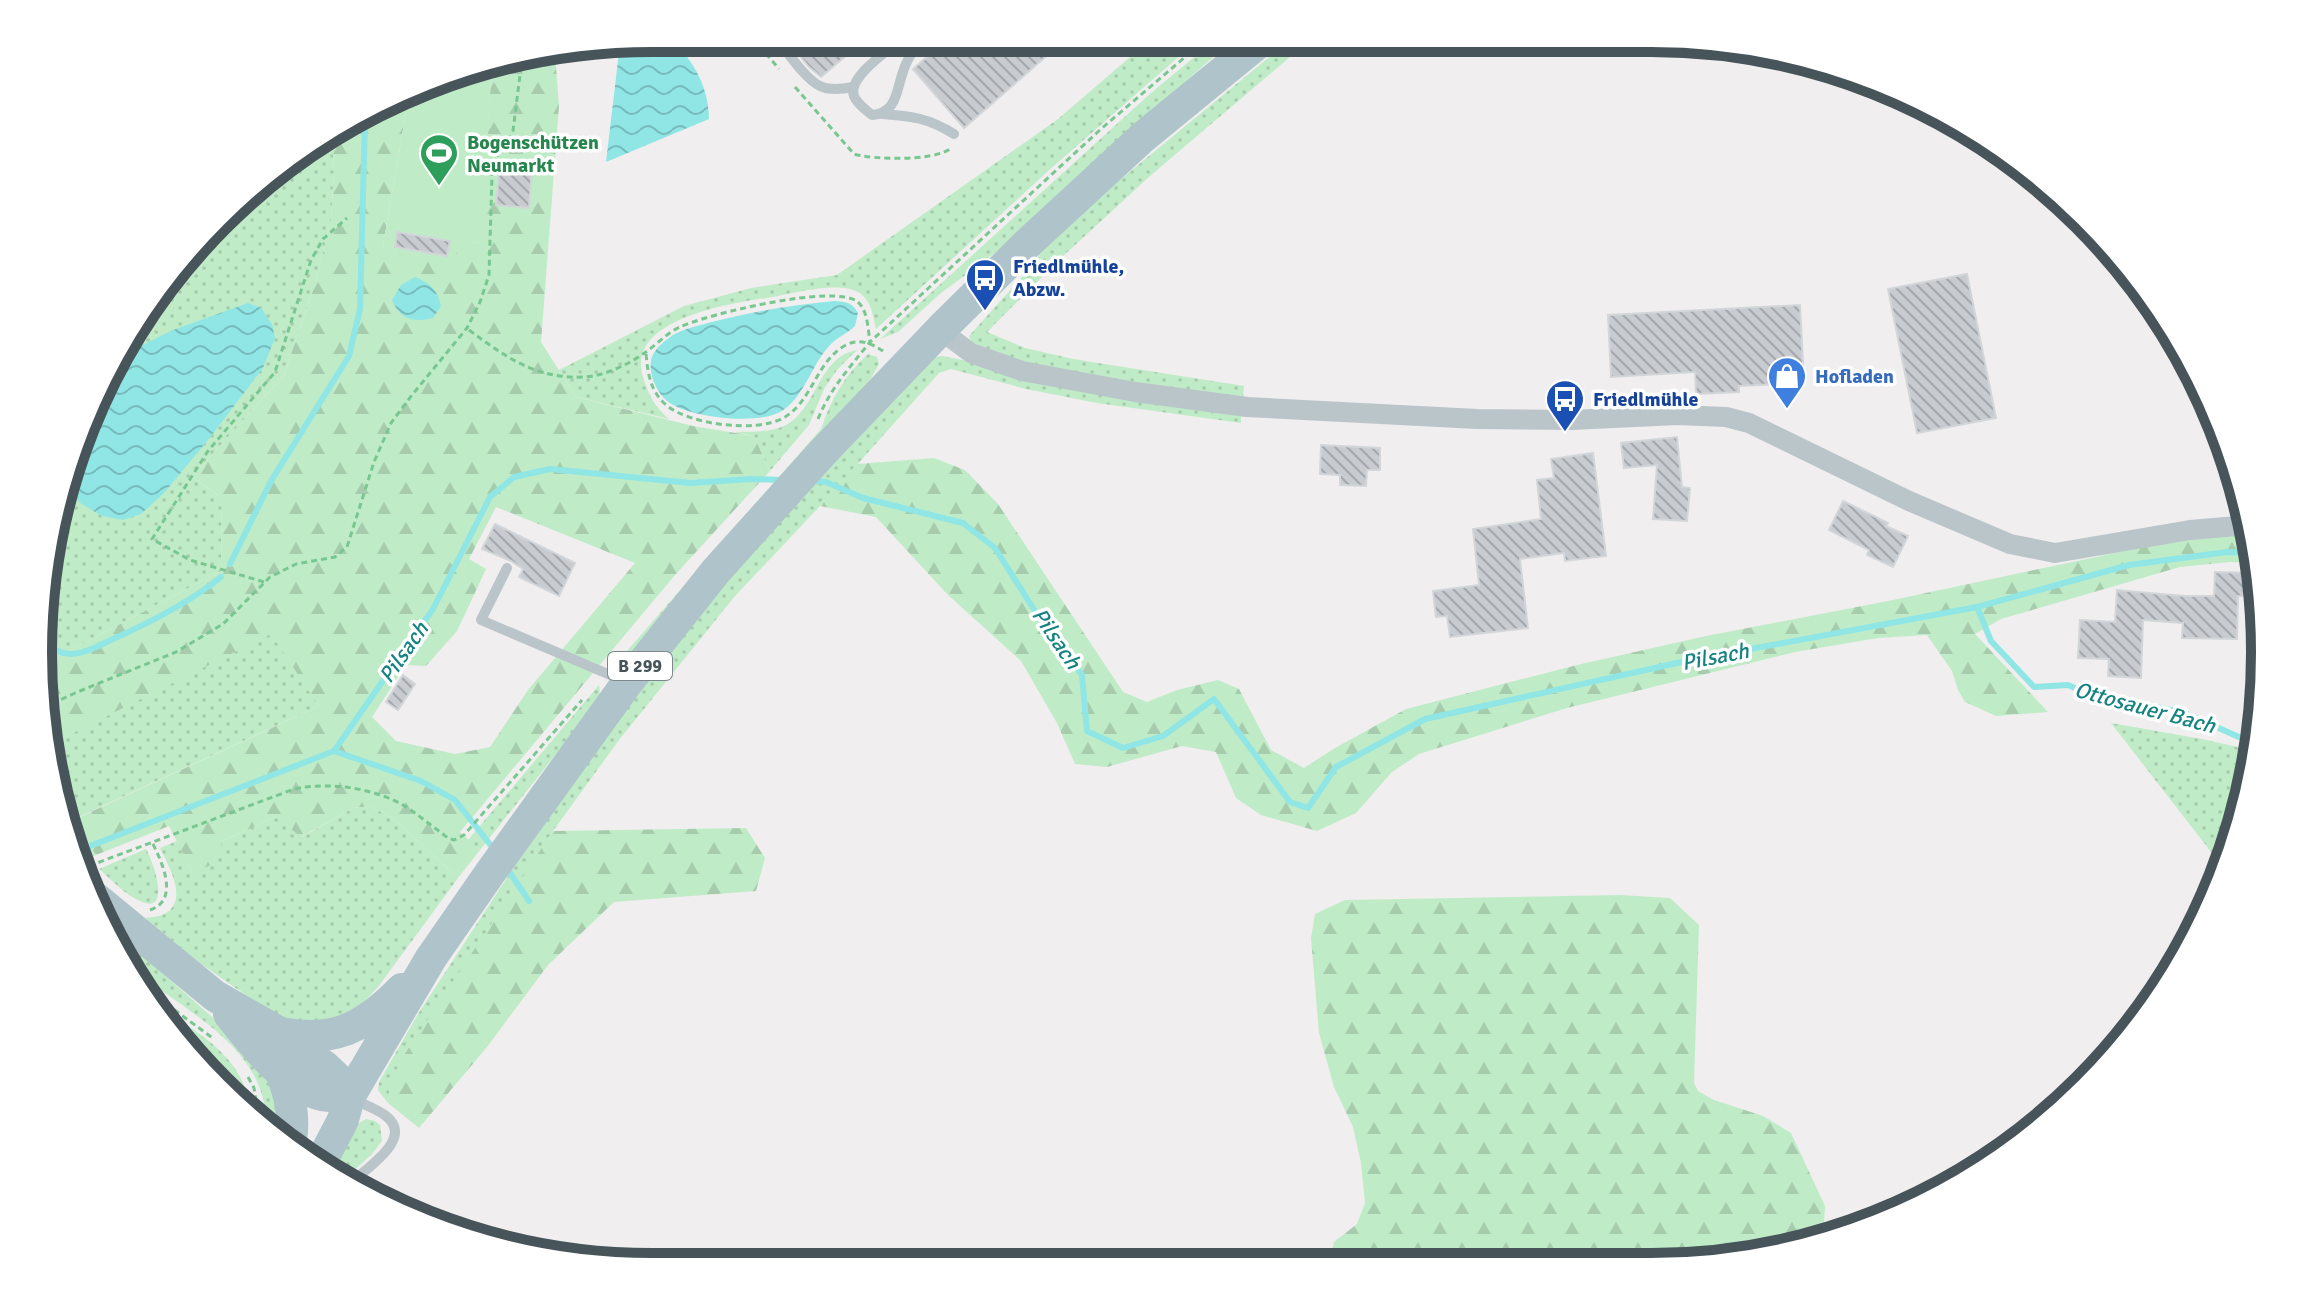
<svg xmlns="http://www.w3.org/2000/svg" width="2303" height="1305" font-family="Signika,sans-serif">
<defs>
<pattern id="grass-dots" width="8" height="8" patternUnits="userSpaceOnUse" patternTransform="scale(2)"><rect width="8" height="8" fill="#bfecc7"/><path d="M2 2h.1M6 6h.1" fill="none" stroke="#a6ccad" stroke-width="1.8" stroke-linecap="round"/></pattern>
<pattern id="forest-firs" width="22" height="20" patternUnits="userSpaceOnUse" patternTransform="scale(2)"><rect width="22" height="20" fill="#bfecc7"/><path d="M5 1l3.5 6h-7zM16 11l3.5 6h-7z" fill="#a6ccad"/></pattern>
<pattern id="water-waves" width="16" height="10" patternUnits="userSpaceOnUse" patternTransform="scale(2)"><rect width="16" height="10" fill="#8fe6e5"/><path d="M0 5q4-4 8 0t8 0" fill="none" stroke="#77bdbd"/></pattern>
<pattern id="building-back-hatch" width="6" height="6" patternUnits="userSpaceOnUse" patternTransform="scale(2)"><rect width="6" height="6" fill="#c8ccd0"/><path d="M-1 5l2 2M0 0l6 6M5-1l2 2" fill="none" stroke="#a4a8ac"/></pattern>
</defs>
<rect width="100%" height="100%" fill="#f0eeef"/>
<!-- grass -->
<g fill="url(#grass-dots)">
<path d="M1151,39h48l-152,133 -171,157c-3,-15 -5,-29 -18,-37 -20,-11 -64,1 -85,5 -40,6 -148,21 -130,80 5,17 12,30 26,42l-93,-22 -17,-27 125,-64 67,-18 86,-13 221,-156z"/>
<polygon points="1216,39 1233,39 995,253 941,293 898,332 880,339 1151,93"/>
<polygon points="1291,39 1311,39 1150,176 1062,257 987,332 1025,348 1073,359 1244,386 1243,398 1097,377 1028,365 972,343 969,336 1031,267 1048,242 1098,198"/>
<polygon points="332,136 334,167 331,222 313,290 284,375 192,477 222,498 221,571 42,665 59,493 142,311 279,165"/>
<path d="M857,350l-20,20 -13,19 -15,36 -39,46 -16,-35 -20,-4c16,-1 35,1 50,-6 33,-15 34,-70 73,-76z"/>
<path d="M868,354l9,3 2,7 -9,16 -246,284 -11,3 208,-238c10,-30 24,-54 47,-75z"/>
<polygon points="942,356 1241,414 1241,423 1097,403 1026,389 951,369 939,373 820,506 735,596 619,740 553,831 390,1087 388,1103 378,1090 379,1082 418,1014 540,827 640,691 761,540 935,357"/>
<polygon points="271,633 319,706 72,820 96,855 88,859 76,849 51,744"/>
<polygon points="599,685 600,695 594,706 480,850 468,840"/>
<polygon points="2111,723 2202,739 2255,751 2232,850 2225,866 2215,857"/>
<path d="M370,806l24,13 64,59 -80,109 -18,19 -18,12 -42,6 -33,-14 -70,-49 -52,-43c6,-1 14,-1 19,-4 26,-13 4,-49 -4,-66l17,-7 16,32 29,-32 54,-24 26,20 51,-29z"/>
<path d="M146,849c7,12 27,67 -6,52 -15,-6 -29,-22 -41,-32z"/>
<path d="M112,932l39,31 78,69 45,55 4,43 -12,-10c-2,-60 -53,-93 -98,-125 -9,-7 -22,-13 -30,-21 -10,-11 -18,-29 -26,-42z"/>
<path d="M159,1007c39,26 83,48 91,100l-12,-10 -7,-16 -17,-20 -45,-37z"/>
<polygon points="366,1119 375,1121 380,1125 382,1141 372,1154 341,1182 328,1171 356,1125"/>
</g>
<!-- forest -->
<g fill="url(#forest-firs)" fill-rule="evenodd">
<path d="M555,54l4,52 -18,236 35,55 117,29 61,10 16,35 -95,104 -215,257 20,18 -22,28 -64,-59 -24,-13 -17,2 -52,29 -25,-20 -54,24 -5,21 -24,11 -24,-47 -73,29 -25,-34 248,-115 -48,-72 -220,110 -12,-52 3,-27 179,-94 1,-73 -30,-21 92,-102 29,-85 18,-68 3,-55 -2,-31 77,-41 -27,156 77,-10 21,2 12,-179zM496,507l139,56 -107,127 -38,57 -35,7 -59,-13 -24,-24 34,-52 20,1 31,-35 29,-62 -17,-10z"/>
<polygon points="934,458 965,470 998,504 1123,692 1147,702 1177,690 1218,680 1239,689 1271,750 1304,768 1335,748 1406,709 1577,665 1706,636 1893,600 2162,543 2251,533 2256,563 2230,562 2180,567 2001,619 1975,634 2048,712 1996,716 1965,702 1958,690 1952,671 1927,635 1878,638 1795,652 1567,708 1419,754 1392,772 1356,813 1317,831 1261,815 1236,798 1216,752 1182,746 1107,767 1075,764 1057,723 1021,661 948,595 876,517 820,506 857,464"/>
<polygon points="746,828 765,858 756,891 614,902 548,965 487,1047 419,1128 388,1103 390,1087 400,1061 553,831"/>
<polygon points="1620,895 1670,898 1699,925 1694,1083 1698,1091 1714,1100 1763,1116 1791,1133 1825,1206 1823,1240 1730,1262 1329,1263 1334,1242 1357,1224 1365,1203 1361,1163 1353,1127 1334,1087 1319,1033 1311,938 1315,914 1345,900"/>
<path d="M169,1024c28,19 56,42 69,73l-48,-40z"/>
</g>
<!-- garden -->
<polygon fill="#bfecc7" points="492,64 481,243 459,242 454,262 382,251 409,95 455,70"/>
<!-- water -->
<g fill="url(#water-waves)">
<path d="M653,38h20c21,27 35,46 36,81l-103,43 14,-118z"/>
<path d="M415,277c16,7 22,12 26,29l-8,12c-19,5 -34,1 -41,-18l9,-15z"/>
<path d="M834,301c12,1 18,1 24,12l-3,13c-7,7 -17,11 -24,18 -20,20 -26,54 -51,68 -24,13 -91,6 -113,-11 -11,-9 -20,-30 -15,-44 3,-9 14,-17 21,-22 10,-6 24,-9 35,-12 42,-11 83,-18 126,-22z"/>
<polygon points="248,303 261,308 272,324 275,338 263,368 208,440 164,493 141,514 123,520 102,516 80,503 64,482 122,355 173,330"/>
</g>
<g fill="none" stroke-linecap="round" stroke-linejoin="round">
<!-- stream -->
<g stroke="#8fe6e5" stroke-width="6">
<polyline points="813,481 826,482 863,498 963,523 995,548 1040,619 1082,675 1087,731 1123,748 1163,736 1214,699 1290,802 1308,808 1336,767 1425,719 1686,661 1977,607 2129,565 2227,552 2254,553"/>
<polyline points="230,564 271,481 349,356 360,309 365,119"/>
<polyline points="1977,607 1991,641 2034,687 2068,685 2100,699 2133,702 2185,713 2239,737 2258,740"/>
<path d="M44,643c8,7 17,11 28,11 15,-1 28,-9 41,-15 38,-17 76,-36 108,-62"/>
<polyline points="334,751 421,781 455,800 493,848"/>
<polyline points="90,846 334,751 433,609 490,497 514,477 550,469 690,483 751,479 782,480"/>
<polyline points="506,867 529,901"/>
</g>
</g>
<!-- building -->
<g fill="url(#building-back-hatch)" stroke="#d2d6d9" stroke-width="2">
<polygon points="786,38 867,38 821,77 808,66"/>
<polygon points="948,38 967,38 1066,39 964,128 913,69"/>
<polygon points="499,170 532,172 529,208 496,205"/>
<polygon points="397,232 450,241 447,256 395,247"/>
<polygon points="1967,274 1996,418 1917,433 1888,289"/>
<polygon points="1800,305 1804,383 1739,386 1739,392 1696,394 1695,372 1611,377 1608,315"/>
<polygon points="1677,437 1682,487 1690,488 1687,521 1653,519 1657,465 1624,468 1621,443"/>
<polygon points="1321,445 1380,448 1380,470 1367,470 1366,486 1340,485 1340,475 1320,474"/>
<polygon points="1593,453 1606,556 1565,561 1564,553 1520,559 1528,628 1450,637 1447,616 1436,617 1433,591 1479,585 1473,529 1541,519 1537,480 1554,478 1551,459"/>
<polygon points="1843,501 1888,523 1886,526 1908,536 1893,567 1867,555 1869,550 1829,530"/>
<polygon points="495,524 575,563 559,596 519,577 523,569 511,561 482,549"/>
<polygon points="2215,572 2257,573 2261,597 2238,596 2237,639 2182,638 2183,623 2143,620 2141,678 2108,676 2109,659 2078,658 2080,620 2115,622 2117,590 2184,596 2214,596"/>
<polygon points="403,675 415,684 398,710 386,702"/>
</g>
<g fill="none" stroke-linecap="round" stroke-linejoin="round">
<!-- path -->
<g stroke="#79c790" stroke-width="3" stroke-dasharray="6 4" stroke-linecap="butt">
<polyline points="753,38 779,69"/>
<path d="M795,87l59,67c20,6 79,7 96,-5"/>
<path d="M469,330c37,27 66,49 115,47 21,-1 45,-13 62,-25 11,-8 21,-19 34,-25 28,-13 155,-44 178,-25 10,9 10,28 12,40"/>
<path d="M646,354c2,20 4,36 19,50 23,21 91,29 118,14 28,-15 32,-52 58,-70 17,-12 30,-5 45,5"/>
<path d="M818,419c12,-30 32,-52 52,-77l231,-213 105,-90"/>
<polyline points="264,582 190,560 152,539 208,451 275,372 311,260 323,239 347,218"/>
<polyline points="43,708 75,693 176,652 223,624 270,577 296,564 335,557 347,547 374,462 391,423 412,395 467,328 480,302 489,275 492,175 496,158 502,147 510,139 513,131 522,59"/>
<path d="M89,866l181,-68c9,-3 19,-8 29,-10 35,-6 79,1 109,20 14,10 27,20 40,30l6,2 10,-5 118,-135"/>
<path d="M150,910c30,-10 12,-48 2,-68"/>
<polyline points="150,992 214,1039"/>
<polyline points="248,1077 254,1088 258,1113"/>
</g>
<!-- lane -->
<g stroke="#bac5ca" stroke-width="10">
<path d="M776,38c11,13 29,41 44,48 10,5 23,3 33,1"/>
<polyline points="884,38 892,48"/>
<path d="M903,38c-14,12 -56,39 -49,58 3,8 12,14 18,19 25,-2 24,-24 31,-43 3,-12 11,-23 18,-34"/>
<path d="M882,114c30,2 46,4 72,20"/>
<polyline points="507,568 481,620 622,680"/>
<path d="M348,1186c14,-16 68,-46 38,-70 -10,-8 -24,-12 -35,-18"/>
</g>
<!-- street -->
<polyline stroke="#bac5ca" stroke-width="20" points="940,330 971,353 1022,371 1135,392 1247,407 1477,419 1571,420 1678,415 1726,417 1749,423 1909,501 2010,544 2055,553 2190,530 2249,525"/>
<!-- primary -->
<g stroke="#afc3cb" stroke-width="32">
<polyline points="87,891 215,996 280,1033 324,1066 341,1082 349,1097"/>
<path d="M229,1014c22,28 54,69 89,80 10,3 21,3 31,3"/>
<path d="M280,1033c54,10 84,-5 122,-44"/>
<path d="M280,1070c10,23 15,45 11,70"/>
<polyline points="320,1164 343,1120 349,1097 431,958 490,873 627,683 716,571 823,452 940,330 1028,243 1143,137 1263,39"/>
</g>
</g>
<!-- icons -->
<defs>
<g id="stadium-pin" transform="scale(2)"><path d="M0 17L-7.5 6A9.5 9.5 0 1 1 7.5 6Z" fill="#2e9e5b" stroke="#fff"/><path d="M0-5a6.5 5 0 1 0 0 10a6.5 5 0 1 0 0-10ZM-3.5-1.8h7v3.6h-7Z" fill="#fff"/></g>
<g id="bus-pin" transform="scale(2)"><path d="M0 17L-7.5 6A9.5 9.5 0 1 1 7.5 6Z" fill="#1a4fb4" stroke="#fff"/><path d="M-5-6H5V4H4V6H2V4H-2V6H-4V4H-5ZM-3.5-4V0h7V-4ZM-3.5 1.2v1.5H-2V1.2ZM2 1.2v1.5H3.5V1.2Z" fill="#fff"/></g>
<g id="shop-pin" transform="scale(2)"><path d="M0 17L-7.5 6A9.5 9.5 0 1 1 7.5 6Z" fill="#3f7fe0" stroke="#fff"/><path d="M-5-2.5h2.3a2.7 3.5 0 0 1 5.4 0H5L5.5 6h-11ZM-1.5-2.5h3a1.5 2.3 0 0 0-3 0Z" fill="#fff"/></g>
</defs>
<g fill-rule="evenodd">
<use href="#stadium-pin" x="439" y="153"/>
<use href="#bus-pin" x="985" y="278"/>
<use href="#shop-pin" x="1787" y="376"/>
<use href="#bus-pin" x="1565" y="399"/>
</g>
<g text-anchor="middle" stroke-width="7" stroke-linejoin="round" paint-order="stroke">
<!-- shield labels -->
<rect fill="#fff" stroke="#7e888c" stroke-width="2" x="608" y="652" width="64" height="28" rx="6"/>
<g font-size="18" font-weight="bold" fill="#47555a">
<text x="640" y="672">B 299</text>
</g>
<!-- leisure labels -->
<g font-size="20" font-weight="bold" fill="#27864d" stroke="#fff" text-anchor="start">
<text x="467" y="149">Bogenschützen<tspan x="467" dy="23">Neumarkt</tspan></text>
</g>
<!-- transit labels -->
<g font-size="20" font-weight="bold" fill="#164399" stroke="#fff" text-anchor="start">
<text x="1013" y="273">Friedlmühle,<tspan x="1013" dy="23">Abzw.</tspan></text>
<text x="1593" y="406">Friedlmühle</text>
</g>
<!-- shop labels -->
<g font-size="20" font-weight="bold" fill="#366cbe" stroke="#fff" text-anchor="start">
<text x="1815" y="383">Hofladen</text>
</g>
<!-- water labels -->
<g font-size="22" font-style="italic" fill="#158382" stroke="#fff">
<text transform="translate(1057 638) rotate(56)" y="8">Pilsach</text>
<text transform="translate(403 652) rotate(-55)" y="8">Pilsach</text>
<text transform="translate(1715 656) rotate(-11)" y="8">Pilsach</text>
<text transform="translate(2145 707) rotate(15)" y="8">Ottosauer Bach</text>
</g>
</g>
<!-- crop -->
<path d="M0 0H2303V1305H0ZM652 52H1651A600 600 0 0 1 2251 652V653A600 600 0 0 1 1651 1253H652A600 600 0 0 1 52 653V652A600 600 0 0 1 652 52Z" fill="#fff" fill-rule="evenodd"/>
<path fill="none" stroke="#47555a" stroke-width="10" d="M652 52H1651A600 600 0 0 1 2251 652V653A600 600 0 0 1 1651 1253H652A600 600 0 0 1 52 653V652A600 600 0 0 1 652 52Z"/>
</svg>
